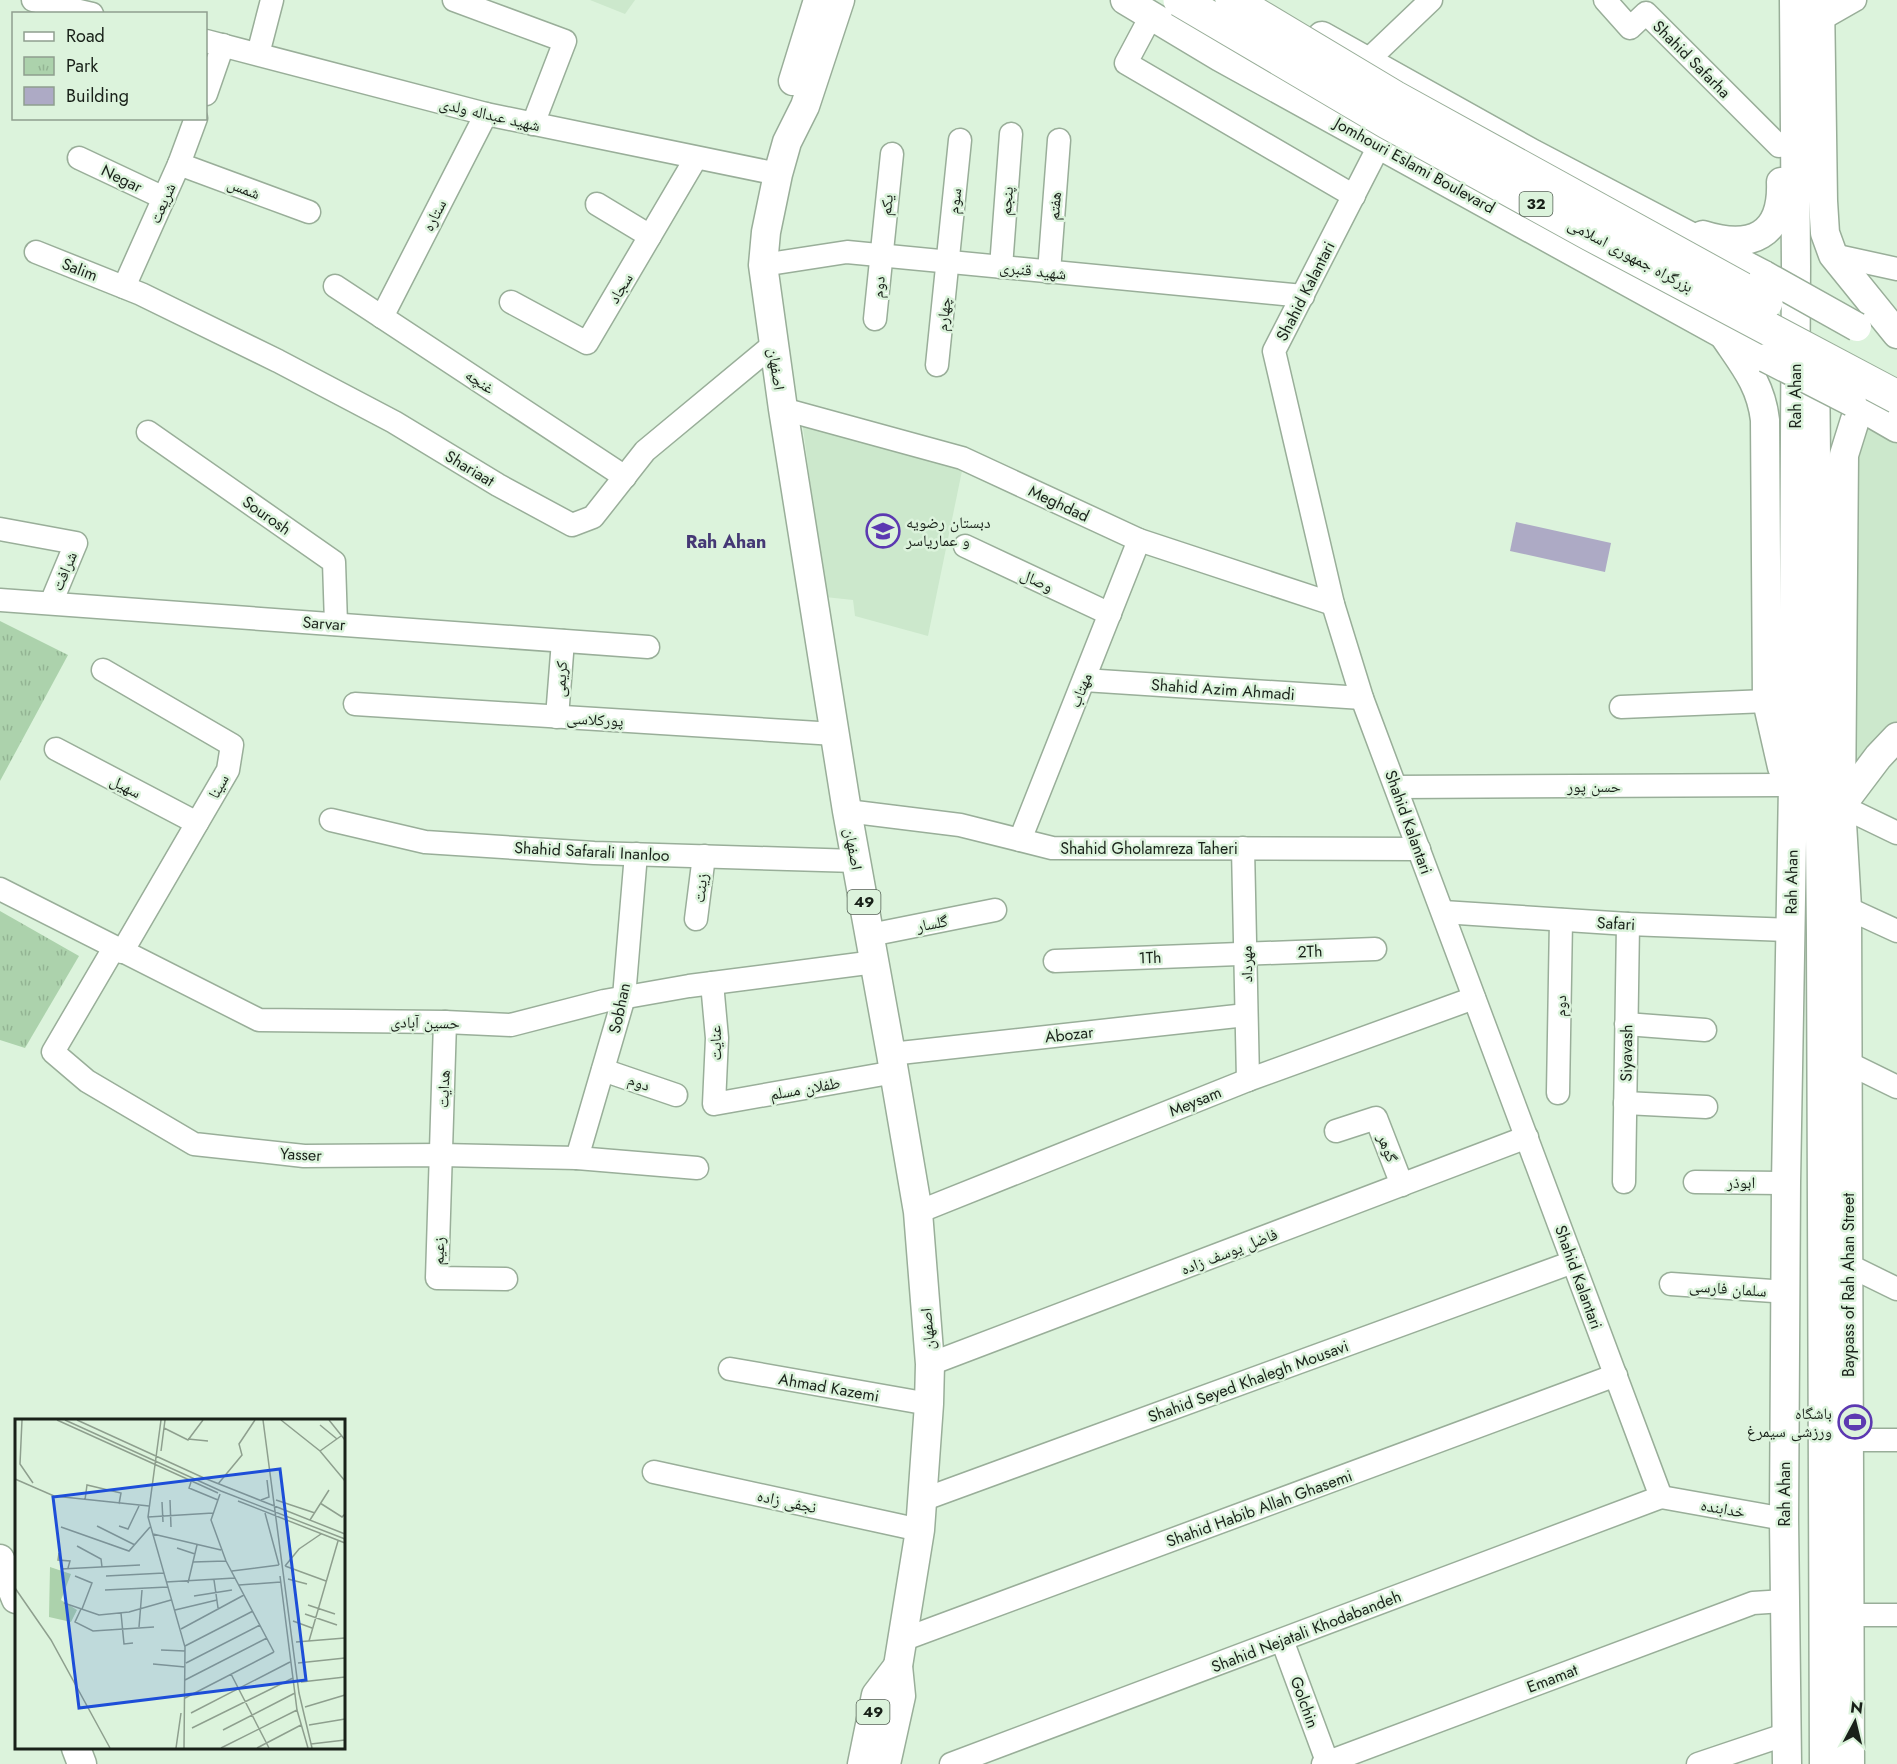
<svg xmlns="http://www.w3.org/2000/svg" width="1897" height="1764" font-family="Jost,'Noto Naskh Arabic',sans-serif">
<defs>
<pattern id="park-tufts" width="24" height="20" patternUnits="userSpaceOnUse" patternTransform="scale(1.5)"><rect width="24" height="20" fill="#acd2ac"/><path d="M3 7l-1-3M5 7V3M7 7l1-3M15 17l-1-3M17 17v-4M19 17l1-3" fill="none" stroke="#93b493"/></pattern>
</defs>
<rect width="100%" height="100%" fill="#dcf3dc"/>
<!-- built -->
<g fill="#cce8cc">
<polygon points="590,0 635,0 625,14"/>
<polygon points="1859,407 1897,428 1897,737 1841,806"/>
<polygon points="802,420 963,466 928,636 855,616 853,600 825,597"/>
</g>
<!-- park -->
<g fill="url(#park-tufts)">
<polygon points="0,621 68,655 0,781"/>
<polygon points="0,911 79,956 25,1048 0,1040"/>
</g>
<!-- building -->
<polygon fill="#adaac5" points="1516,522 1611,543 1605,572 1510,551"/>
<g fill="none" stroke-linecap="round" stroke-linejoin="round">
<!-- minor casing -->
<g stroke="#99ae99" stroke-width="25">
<g id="minor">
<polyline points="33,0 92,14"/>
<polyline points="454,0 565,41 533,124"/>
<polyline points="1605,0 1630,28 1646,13 1779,146"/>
<polyline points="1151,16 1126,63 1354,196"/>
<polyline points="1820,20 1855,0"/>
<polyline points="206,41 486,114 778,174"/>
<polyline points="258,54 272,0"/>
<polyline points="1367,61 1431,0"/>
<polyline points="206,94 223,45"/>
<polyline points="1379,146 1274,351 1333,604 1362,698 1661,1497"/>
<polyline points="79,158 164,198"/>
<polyline points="179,164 309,212"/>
<polyline points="597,204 650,236"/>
<polyline points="36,252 141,294 278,361 394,422 498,485 572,525 593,517 645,451 774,344"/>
<polyline points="1833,255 1897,269"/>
<polyline points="763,265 847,252 1303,296"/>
<polyline points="1001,267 1011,134"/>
<polyline points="1049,272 1059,140"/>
<polyline points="335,286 625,477"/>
<polyline points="124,287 179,164 196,118"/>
<polyline points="511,302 587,343 696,158"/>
<polyline points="382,317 486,114"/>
<polyline points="875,319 892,154"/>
<polyline points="937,365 960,140"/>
<polyline points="783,409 962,458 1139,540 1333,604"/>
<polyline points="148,432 334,562 336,624"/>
<polyline points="0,529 76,543 51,603"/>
<polyline points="965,546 1110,614"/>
<polyline points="0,600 648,647"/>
<polyline points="103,670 232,745 228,770 122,952"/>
<polyline points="1084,680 1362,698"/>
<polyline points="355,704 835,734"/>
<polyline points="1621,707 1767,701"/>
<polyline points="557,717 563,641"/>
<polyline points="56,749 197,823"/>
<polyline points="1396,787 1793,785"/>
<polyline points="1841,806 1897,833"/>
<polyline points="847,811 960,825 1052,848 1419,849"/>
<polyline points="331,820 425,842 594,853 856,861"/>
<polyline points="1020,840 1139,540"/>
<polyline points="1243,848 1248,1080"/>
<polyline points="0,889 259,1020 445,1022 511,1025 604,1001 689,986 875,962"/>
<polyline points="1847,908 1897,931"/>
<polyline points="1443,912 1628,924 1790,930"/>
<polyline points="696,919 704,856"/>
<polyline points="870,935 995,910"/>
<polyline points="114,948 53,1052 87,1081 194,1144 304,1156 441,1155 577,1158 697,1168"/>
<polyline points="1055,961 1375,949"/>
<polyline points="712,983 717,1038 714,1104 895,1072"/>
<polyline points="445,1022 437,1278 506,1279"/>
<polyline points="1626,1024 1705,1030"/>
<polyline points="891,1054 1246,1015"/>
<polyline points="1848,1063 1897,1087"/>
<polyline points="603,1070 676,1095"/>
<polyline points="1558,1093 1561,920"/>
<polyline points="1625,1103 1706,1107"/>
<polyline points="1336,1131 1376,1118 1402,1185"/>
<polyline points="577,1158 624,997 636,854"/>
<polyline points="1624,1182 1628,924"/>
<polyline points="1695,1182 1786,1183"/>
<polyline points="918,1212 1248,1080 1474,998"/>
<polyline points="1848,1265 1897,1289"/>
<polyline points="1671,1284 1786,1292"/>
<polyline points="930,1364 1527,1137"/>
<polyline points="730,1369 929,1404"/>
<polyline points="1849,1440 1897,1440"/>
<polyline points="654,1472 920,1530"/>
<polyline points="1661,1497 1784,1519"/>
<polyline points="922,1500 1573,1262"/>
<polyline points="1849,1615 1897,1615"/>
<polyline points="902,1640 1616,1375"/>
<polyline points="1282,1640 1328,1764"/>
<polyline points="951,1764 1661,1497"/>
<polyline points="1323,1764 1753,1603 1784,1601"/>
<polyline points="1698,1764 1787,1734"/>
</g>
</g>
<!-- major casing -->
<g stroke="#99ae99" stroke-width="31">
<g id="major">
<polyline points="840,0 805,106 787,142 778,174 766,232 763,265 783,409 847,811 891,1054 918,1212 930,1364 929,1404 920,1530 898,1666 901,1696 886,1764"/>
<polyline points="1125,0 1220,57 1766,358"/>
<polyline points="1820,0 1823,201 1825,233 1833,255 1897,334"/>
<polyline points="1322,36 1533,154 1764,275"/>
<polyline points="793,81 818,0"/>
<path d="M1703,235c48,15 80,1 78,-53"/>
<path d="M1725,337c19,28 36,48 40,83l2,281 15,66"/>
<polyline points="1815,362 1821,935 1824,1764"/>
<polyline points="1852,402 1897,428"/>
<polyline points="1841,806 1878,757 1897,737"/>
<polyline points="0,1559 16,1599"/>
<polyline points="76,1748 82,1764"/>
<polyline points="862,1764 876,1695 898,1666"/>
<polyline points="1787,1764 1784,1519 1786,1183 1793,785 1796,266 1794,0"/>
<polyline points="1850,1764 1847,908 1841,806 1844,455 1859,407"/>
</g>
</g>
<!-- minor -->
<use href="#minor" stroke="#fff" stroke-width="22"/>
<!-- major -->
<use href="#major" stroke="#fff" stroke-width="28"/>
<!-- major-bridge casing -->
<g stroke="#99ae99" stroke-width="31" stroke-linecap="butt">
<g id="major-bridge">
<polyline points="1764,275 1857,327"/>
<polyline points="1766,358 1852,402"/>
</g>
</g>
<!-- highway-bridge casing -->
<g stroke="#99ae99" stroke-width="35" stroke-linecap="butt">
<g id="highway-bridge">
<polyline points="1180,0 1387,122 1590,234 1897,397"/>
<polyline points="1232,0 1394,97 1766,302"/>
</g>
</g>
<!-- major-bridge -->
<use href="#major-bridge" stroke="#fff" stroke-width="28"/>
<!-- highway-bridge -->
<use href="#highway-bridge" stroke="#fff" stroke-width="33"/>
</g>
<!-- icons -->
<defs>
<g id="school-ring" transform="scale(1.725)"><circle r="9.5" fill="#dcf3dc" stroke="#5c39b1" stroke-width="1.5"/><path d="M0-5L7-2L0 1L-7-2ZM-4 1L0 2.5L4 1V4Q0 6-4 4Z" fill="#5c39b1"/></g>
<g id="stadium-ring" transform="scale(1.725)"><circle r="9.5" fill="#dcf3dc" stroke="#5c39b1" stroke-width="1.5"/><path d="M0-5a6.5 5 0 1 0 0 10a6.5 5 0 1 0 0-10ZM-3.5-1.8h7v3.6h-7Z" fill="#5c39b1"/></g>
</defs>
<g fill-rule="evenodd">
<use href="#school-ring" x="883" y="531"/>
<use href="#stadium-ring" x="1855" y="1422"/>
</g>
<g text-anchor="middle" stroke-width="5" stroke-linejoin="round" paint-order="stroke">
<!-- shield labels -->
<g fill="#dcf3dc" stroke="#546054" stroke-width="1.5">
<rect x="1519.5" y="192" width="33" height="24" rx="4.5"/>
<rect x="847.5" y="890" width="33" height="24" rx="4.5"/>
<rect x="856.5" y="1700" width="33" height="24" rx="4.5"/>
</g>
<g font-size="15" font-weight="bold" fill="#192119">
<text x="1536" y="209">32</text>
<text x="864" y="907">49</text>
<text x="873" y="1717">49</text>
</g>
<!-- street labels -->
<g font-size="16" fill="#192119" stroke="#dcf3dc">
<text transform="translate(1692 59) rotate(45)" y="6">Shahid Safarha</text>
<text transform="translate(490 114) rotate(13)" y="6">شهید عبداله ولدی</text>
<text transform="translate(1415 165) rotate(29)" y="6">Jomhouri Eslami Boulevard</text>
<text transform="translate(122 178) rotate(26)" y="6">Negar</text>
<text transform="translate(244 188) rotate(21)" y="6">شمس</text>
<text transform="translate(954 201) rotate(-84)" y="6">سوم</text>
<text transform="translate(1006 201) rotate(-85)" y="6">پنجم</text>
<text transform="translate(162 203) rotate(-66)" y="6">شریعت</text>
<text transform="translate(886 205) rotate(-84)" y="6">یکم</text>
<text transform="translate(1054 206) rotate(-86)" y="6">هفتم</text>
<text transform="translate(434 215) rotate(-63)" y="6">ستاره</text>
<text transform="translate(1631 255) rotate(28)" y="6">بزرگراه جمهوری اسلامی</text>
<text transform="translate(80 269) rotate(21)" y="6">Salim</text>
<text transform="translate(1033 270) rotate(6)" y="6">شهید قنبری</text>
<text transform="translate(878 287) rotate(-85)" y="6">دوم</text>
<text transform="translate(620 288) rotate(-59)" y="6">سجاد</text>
<text transform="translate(1305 291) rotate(-63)" y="6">Shahid Kalantari</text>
<text transform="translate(943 314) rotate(-84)" y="6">چهارم</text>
<text transform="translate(777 369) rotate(82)" y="6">اصفهان</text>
<text transform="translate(480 381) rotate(33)" y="6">غنچه</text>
<text transform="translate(1795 396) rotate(-90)" y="6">Rah Ahan</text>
<text transform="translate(470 468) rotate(31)" y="6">Shariaat</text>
<text transform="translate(1059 503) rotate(25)" y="6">Meghdad</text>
<text transform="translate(267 515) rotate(35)" y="6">Sourosh</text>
<text transform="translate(64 571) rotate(-67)" y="6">شرافت</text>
<text transform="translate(1037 580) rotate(25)" y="6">وصال</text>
<text transform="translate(324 623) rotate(4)" y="6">Sarvar</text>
<text transform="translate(560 679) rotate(-86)" y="6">کریمی</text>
<text transform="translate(1223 689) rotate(4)" y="6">Shahid Azim Ahmadi</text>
<text transform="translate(1080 690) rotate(-68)" y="6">مهتاب</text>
<text transform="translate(595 719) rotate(3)" y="6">پورکلاسی</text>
<text transform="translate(126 786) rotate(28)" y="6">سهیل</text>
<text transform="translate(218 786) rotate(-61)" y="6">سینا</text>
<text x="1594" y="792">حسن پور</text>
<text transform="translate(1409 822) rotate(70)" y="6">Shahid Kalantari</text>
<text x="1149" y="854">Shahid Gholamreza Taheri</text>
<text transform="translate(854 849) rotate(80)" y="6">اصفهان</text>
<text transform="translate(592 851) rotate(3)" y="6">Shahid Safarali Inanloo</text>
<text transform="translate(1791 882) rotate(-89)" y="6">Rah Ahan</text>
<text transform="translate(700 888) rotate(-83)" y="6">زینت</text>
<text transform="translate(932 923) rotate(-11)" y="6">گلسار</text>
<text transform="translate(1616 923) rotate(3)" y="6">Safari</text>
<text transform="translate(1310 951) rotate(-2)" y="6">2Th</text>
<text transform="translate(1150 957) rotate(-2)" y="6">1Th</text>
<text transform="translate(1246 964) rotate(-91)" y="6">مهرداد</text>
<text transform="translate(1560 1006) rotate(-89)" y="6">دوم</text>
<text transform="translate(619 1008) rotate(-78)" y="6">Sobhan</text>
<text transform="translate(425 1022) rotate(1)" y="6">حسین آبادی</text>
<text transform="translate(1069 1034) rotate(-6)" y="6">Abozar</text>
<text transform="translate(715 1043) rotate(-91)" y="6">عنایت</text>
<text transform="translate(1626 1053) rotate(-89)" y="6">Siyavash</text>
<text transform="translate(639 1082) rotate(19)" y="6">دوم</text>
<text transform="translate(805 1088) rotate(-10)" y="6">طفلان مسلم</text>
<text transform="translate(443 1089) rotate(-88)" y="6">هدایت</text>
<text transform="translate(1195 1101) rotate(-22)" y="6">Meysam</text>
<text transform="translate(1388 1148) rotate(69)" y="6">گوهر</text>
<text transform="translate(301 1154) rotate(3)" y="6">Yasser</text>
<text x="1741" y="1188">ابوذر</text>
<text transform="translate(438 1251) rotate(-88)" y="6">زعیم</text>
<text transform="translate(1229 1251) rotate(-21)" y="6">فاضل یوسف زاده</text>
<text transform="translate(1579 1277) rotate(70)" y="6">Shahid Kalantari</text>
<text transform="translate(1848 1285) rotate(-90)" y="6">Baypass of Rah Ahan Street</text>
<text transform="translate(1728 1288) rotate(4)" y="6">سلمان فارسی</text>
<text transform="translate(927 1329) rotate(-95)" y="6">اصفهان</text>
<text transform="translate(1248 1381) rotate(-20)" y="6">Shahid Seyed Khalegh Mousavi</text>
<text transform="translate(829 1387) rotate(10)" y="6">Ahmad Kazemi</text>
<text transform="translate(1784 1494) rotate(-90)" y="6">Rah Ahan</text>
<text transform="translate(787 1501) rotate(12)" y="6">نجفی زاده</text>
<text transform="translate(1259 1508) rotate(-20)" y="6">Shahid Habib Allah Ghasemi</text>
<text transform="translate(1723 1508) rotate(10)" y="6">خدابنده</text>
<text transform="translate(1306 1631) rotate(-21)" y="6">Shahid Nejatali Khodabandeh</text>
<text transform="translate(1552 1678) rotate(-21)" y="6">Emamat</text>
<text transform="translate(1305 1702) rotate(70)" y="6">Golchin</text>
</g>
<!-- poi labels -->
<g font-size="16" fill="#192119" stroke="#dcf3dc" text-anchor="start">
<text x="906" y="528">دبستان رضویه<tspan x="906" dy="18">و عماریاسر</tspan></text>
<text x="1832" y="1419" text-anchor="end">باشگاه<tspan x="1832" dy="18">ورزشی سیمرغ</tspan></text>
</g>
<!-- neighbourhood labels -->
<g font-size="18" font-weight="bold" fill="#453875" stroke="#dcf3dc">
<text x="726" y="548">Rah Ahan</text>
</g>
</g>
<!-- overview -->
<g transform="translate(15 1419)">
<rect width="330" height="330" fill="#dcf3dc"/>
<path d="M35,148l21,7 -10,26 16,10 -6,12 -22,-5z" fill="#acd2ac"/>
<path fill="none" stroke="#8e9f8e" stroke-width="1.5" d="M7,1l-2,44 13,19M42,1l161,73M50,1l156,71 124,48M62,1l127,58 141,56M146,1l-13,97 37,130 -1,101M248,1l36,273 13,55M266,1l39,31 25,30M314,1l16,20M305,6l17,14M149,9l24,12 15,-20M173,20l20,2M146,32l4,-31M305,32l21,-15M0,60l39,17 95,10M176,63l-2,6 29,12M203,65l24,-29 -3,-11 16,-24M205,75l-9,26 15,41 48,91M70,81l2,-15 34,8 -2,11M155,81l1,27M246,81l8,-3 -2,-17M261,81l39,13M223,82l107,42M147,83l1,20M305,84l22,14 3,-3M250,94l14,52M133,98l65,-4M295,101l19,-30M82,107l38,19M104,107l9,3 11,-23M46,108l68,24 21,-24M138,115l68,16M62,127l24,13 1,8M162,129l18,6M44,134l-1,7 12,1 -2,7M178,143l33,-1M270,147l41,15M270,147l14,-17 22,-15M46,150l79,-4M217,152l47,-6M60,157l17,7 -10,26M91,157l58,-3M265,157l17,134 11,38M273,160l19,5M199,161l4,28M151,163l69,-4M173,164l9,-38M224,166l42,-3M0,169l36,52 59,108M90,171l63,-3M179,177l38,-6M49,184l35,12 30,-3 42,-12M293,186l27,9M66,190l-6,13 18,9 61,-4M160,191l42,-10M106,194l3,31 9,-1M290,195l32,11M278,202l19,7M124,208l3,-37M166,210l63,-34M294,222l29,-100M281,223l49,-4M170,227l68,-35M146,231l24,1M171,244l74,-38M283,244l47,-5M138,245l32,3M216,255l38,74M170,261l82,-42M286,263l44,-5M170,279l89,-46M290,288l40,-12M176,294l99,-51M294,306l36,-6M177,309l101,-50M208,311l72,-37M296,325l34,-4M161,329l5,-35M206,329l76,-38M242,329l44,-23"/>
<path fill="#1d4ed8" fill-opacity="0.15" stroke="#1d4ed8" stroke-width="3" d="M265,50l26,211 -227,28 -26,-211z"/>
<rect width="330" height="330" fill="none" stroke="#192119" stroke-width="3"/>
</g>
<!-- legend -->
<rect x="12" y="12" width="195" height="108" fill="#dcf3dc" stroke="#8e9f8e" stroke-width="1.5"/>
<rect x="24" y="32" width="30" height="9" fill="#ffffff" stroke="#8e9f8e" stroke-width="1.5"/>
<text x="66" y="42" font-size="18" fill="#192119">Road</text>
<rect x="24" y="57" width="30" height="18" fill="url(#park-tufts)" stroke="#8e9f8e" stroke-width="1.5"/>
<text x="66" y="72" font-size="18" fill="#192119">Park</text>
<rect x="24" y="87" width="30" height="18" fill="#adaac5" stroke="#8e9f8e" stroke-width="1.5"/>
<text x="66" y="102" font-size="18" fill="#192119">Building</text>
<!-- north arrow -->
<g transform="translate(1855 1722) rotate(7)" stroke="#dcf3dc" stroke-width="4.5" paint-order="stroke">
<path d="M0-4.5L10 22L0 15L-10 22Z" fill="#192119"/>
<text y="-9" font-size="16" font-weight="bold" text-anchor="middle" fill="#192119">N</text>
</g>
</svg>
